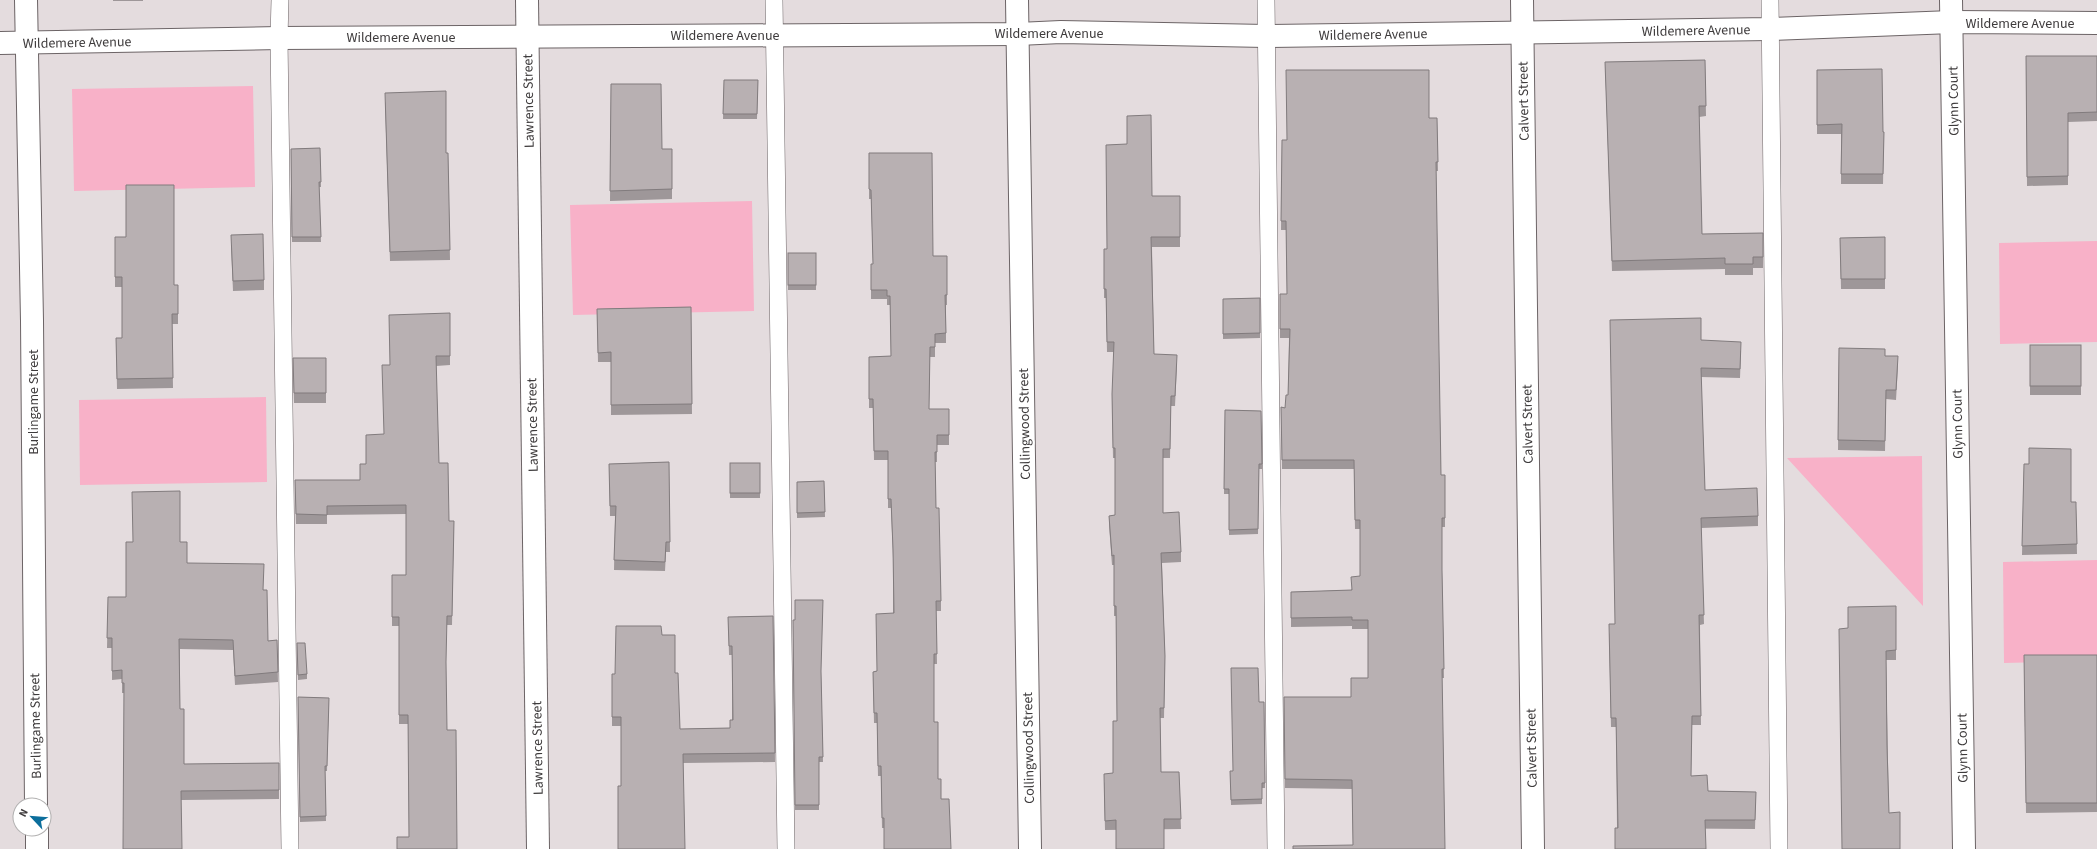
<svg xmlns="http://www.w3.org/2000/svg" width="2097" height="849" font-family="'Source Sans 3',sans-serif">
<rect width="100%" height="100%" fill="#e4dcde"/>
<!-- green -->
<g fill="#f8b1c8">
<polygon points="253,86 255,187 74,191 72,89"/>
<polygon points="752,201 754,311 573,315 570,205"/>
<polygon points="2097,241 2097,342 2000,344 1999,243"/>
<polygon points="266,397 267,482 80,485 79,400"/>
<polygon points="1922,456 1923,606 1787,458"/>
<polygon points="2097,560 2097,661 2004,663 2003,562"/>
</g>
<g fill="none" stroke-linecap="round" stroke-linejoin="round">
<!-- lane casing -->
<g stroke="#6c6466" stroke-width="18">
<g id="lane">
<polyline points="280,0 279,38 290,849"/>
<polyline points="774,0 786,849"/>
<polyline points="1266,0 1276,849"/>
<polyline points="1770,0 1779,849"/>
</g>
</g>
<!-- street casing -->
<g stroke="#6c6466" stroke-width="24">
<g id="street">
<polyline points="26,0 32,321 36,805"/>
<polyline points="527,0 538,849"/>
<polyline points="1017,0 1030,849"/>
<polyline points="1951,0 1964,849"/>
<polyline points="0,43 279,38 1018,34 1061,32 1266,36 1770,29 1952,22 2097,23"/>
<polyline points="37,829 37,849"/>
</g>
</g>
<!-- secondary casing -->
<g stroke="#6c6466" stroke-width="24">
<polyline id="secondary" points="1522,0 1533,849"/>
</g>
<!-- lane -->
<use href="#lane" stroke="#fff" stroke-width="17"/>
<!-- street -->
<use href="#street" stroke="#fff" stroke-width="22"/>
<!-- secondary -->
<use href="#secondary" stroke="#fff" stroke-width="22"/>
</g>
<!-- wall -->
<g fill="#9e9799">
<rect x="113" y="0" width="30" height="1"/>
<polygon points="2026,56 2097,56 2097,121 2068,122 2068,185 2027,186"/>
<polygon points="1705,60 1706,116 1699,117 1702,234 1763,233 1763,268 1753,268 1753,275 1725,275 1725,269 1612,271 1605,62"/>
<polygon points="1817,70 1883,132 1884,132 1883,184 1841,184 1841,134 1817,134"/>
<polygon points="724,80 758,80 757,119 723,119"/>
<polygon points="611,84 662,149 672,149 672,199 610,201"/>
<polygon points="385,102 446,153 448,153 450,260 390,261"/>
<polygon points="1429,118 1437,118 1438,171 1436,171 1441,475 1445,475 1445,527 1442,527 1442,573 1444,678 1442,678 1353,845 1352,789 1285,788 1284,697 1351,697 1368,678 1368,629 1352,629 1352,626 1291,627 1291,592 1351,590 1360,576 1360,529 1355,529 1354,469 1282,469 1281,407 1285,408 1288,395 1289,338 1280,338 1280,294 1287,294 1286,230 1281,230 1282,140 1287,140"/>
<polygon points="320,148 321,187 319,187 321,242 292,242 291,149"/>
<polygon points="869,153 933,256 947,256 947,305 946,305 946,343 935,343 935,357 930,357 929,409 949,409 949,445 937,445 937,462 935,462 936,508 941,601 941,611 936,611 937,664 934,664 884,828 882,828 881,776 878,776 877,723 874,723 873,672 877,671 893,613 893,558 891,508 888,508 888,460 874,460 873,408 869,408 869,357 891,356 890,305 887,305 887,299 871,299 871,264 873,264 871,199 869,199"/>
<polygon points="1152,196 1180,196 1180,247 1152,247 1154,354 1177,364 1175,406 1171,406 1170,458 1163,458 1163,513 1181,552 1181,562 1162,563 1165,656 1164,718 1160,718 1161,772 1179,772 1181,829 1105,830 1104,783 1113,773 1117,721 1116,616 1114,616 1114,565 1112,565 1109,525 1109,516 1115,515 1115,458 1113,458 1112,404 1114,352 1107,352 1106,298 1104,298 1104,249 1107,249"/>
<polygon points="115,237 174,285 178,285 178,324 172,324 173,388 117,389 116,338 122,338 122,287 115,287"/>
<polygon points="1885,237 1885,289 1841,289 1840,238"/>
<polygon points="231,245 264,280 264,290 233,291"/>
<rect x="788" y="253" width="28" height="37"/>
<polygon points="1260,298 1260,338 1223,339 1223,299"/>
<polygon points="691,307 692,414 611,415 611,362 598,362 597,309"/>
<polygon points="450,313 450,365 436,366 439,463 449,521 454,521 452,625 447,625 409,837 408,724 399,724 399,626 392,626 392,575 406,575 406,514 327,515 327,524 296,524 295,480 360,480 366,464 384,434 390,365"/>
<polygon points="1701,340 1741,351 1740,378 1701,377 1705,490 1758,516 1758,526 1701,528 1704,624 1700,625 1701,725 1692,725 1691,776 1708,791 1756,792 1755,829 1617,828 1616,727 1611,727 1609,634 1615,624"/>
<rect x="2030" y="345" width="51" height="50"/>
<polygon points="1839,348 1885,356 1898,366 1896,400 1886,399 1885,451 1838,450"/>
<polygon points="293,358 326,358 326,403 294,403"/>
<polygon points="1225,410 1261,411 1262,469 1259,469 1258,534 1229,535 1229,494 1224,494"/>
<polygon points="669,462 670,552 666,552 665,571 614,570 615,516 610,516 609,464"/>
<rect x="730" y="463" width="30" height="35"/>
<polygon points="2024,464 2076,506 2077,554 2022,555"/>
<polygon points="824,481 825,517 797,518 797,482"/>
<polygon points="180,542 187,563 264,590 268,641 277,640 278,682 235,685 233,650 180,649 180,709 184,764 279,763 279,799 181,800 124,693 122,693 122,679 112,680 112,648 107,648 108,597 126,597"/>
<polygon points="1896,606 1896,660 1886,660 1889,813 1842,849 1848,628"/>
<polygon points="773,616 775,762 683,763 621,786 621,726 612,726 612,674 615,674 662,635 675,673 680,729 730,728 732,720 732,655 729,655 728,617"/>
<polygon points="793,625 821,674 823,762 819,762 819,810 795,810"/>
<polygon points="297,643 307,674 307,679 298,680"/>
<polygon points="2024,655 2097,655 2097,812 2026,813"/>
<polygon points="298,697 329,698 327,771 325,771 326,821 300,822"/>
<polygon points="1259,702 1264,702 1265,788 1262,788 1262,804 1231,805 1230,771 1233,771"/>
</g>
<!-- building -->
<g fill="#b8b0b2" stroke="#817b7d">
<polygon points="2026,56 2097,56 2097,112 2068,113 2068,176 2027,177"/>
<polygon points="1705,60 1706,106 1699,106 1702,234 1763,233 1763,257 1753,257 1753,264 1725,264 1725,258 1612,261 1605,62"/>
<polygon points="1882,69 1883,132 1884,132 1883,174 1841,174 1842,124 1817,125 1817,70"/>
<polygon points="1286,70 1429,70 1429,118 1437,118 1438,162 1436,162 1441,475 1445,475 1445,518 1442,518 1442,570 1444,669 1442,669 1445,849 1293,849 1293,846 1353,845 1352,780 1285,779 1284,697 1351,697 1351,678 1368,678 1368,620 1352,620 1352,617 1291,618 1291,592 1352,590 1351,577 1360,576 1360,520 1355,520 1354,460 1282,460 1281,407 1285,408 1286,395 1288,395 1290,329 1280,329 1280,294 1287,294 1286,221 1281,221 1282,140 1287,140"/>
<polygon points="724,80 758,80 757,114 723,114"/>
<polygon points="611,84 661,84 662,149 672,149 672,189 610,191"/>
<polygon points="446,91 446,153 448,153 450,250 390,252 385,93"/>
<polygon points="1151,115 1152,196 1180,196 1180,237 1151,237 1154,354 1177,355 1175,396 1171,396 1170,449 1163,449 1163,513 1179,512 1181,552 1161,553 1165,656 1164,708 1160,708 1161,772 1179,772 1181,819 1164,819 1164,849 1116,849 1116,820 1105,821 1104,774 1113,773 1113,721 1117,721 1116,606 1114,606 1114,555 1112,556 1109,516 1115,515 1115,448 1113,448 1112,394 1114,342 1107,342 1106,289 1104,289 1104,249 1107,249 1106,145 1127,144 1127,116"/>
<polygon points="320,148 321,182 319,182 321,237 292,237 291,149"/>
<polygon points="869,153 932,153 933,256 947,256 947,295 945,295 946,333 935,334 935,347 930,347 929,409 949,409 949,435 937,435 937,452 935,452 936,508 939,508 941,601 936,601 937,654 934,654 934,722 938,722 938,779 941,779 941,799 949,799 951,849 884,849 884,818 882,818 881,766 878,766 877,713 874,713 873,672 877,671 876,614 894,613 893,549 891,499 888,499 888,451 874,451 873,399 869,399 869,357 891,356 890,296 887,296 887,290 871,290 871,264 873,264 871,190 869,189"/>
<polygon points="126,185 174,185 174,285 178,285 178,314 172,314 173,378 117,379 116,338 122,338 122,277 115,277 115,237 126,237"/>
<polygon points="263,234 264,280 233,281 231,235"/>
<polygon points="1885,237 1885,279 1841,279 1840,238"/>
<rect x="788" y="253" width="28" height="32"/>
<polygon points="1260,298 1260,333 1223,334 1223,299"/>
<polygon points="691,307 692,404 611,405 611,352 598,353 597,309"/>
<polygon points="450,313 450,356 436,356 439,463 448,463 449,521 454,521 452,616 447,616 446,662 447,730 456,730 457,849 397,849 397,837 409,837 408,715 399,715 399,617 392,617 392,575 406,575 406,505 327,506 327,515 296,514 295,480 360,480 360,464 366,464 366,435 384,434 382,365 390,365 389,315"/>
<polygon points="1701,318 1701,340 1741,342 1740,369 1701,368 1705,490 1757,488 1758,516 1701,518 1704,615 1699,615 1701,716 1692,716 1691,776 1707,775 1708,791 1756,792 1755,820 1705,820 1706,849 1615,849 1615,828 1618,828 1616,718 1611,718 1609,624 1615,624 1610,320"/>
<rect x="2030" y="345" width="51" height="41"/>
<polygon points="1839,348 1885,349 1885,356 1898,356 1896,390 1886,390 1885,441 1838,440"/>
<polygon points="293,358 326,358 326,393 294,393"/>
<polygon points="1225,410 1261,411 1262,464 1259,464 1258,529 1229,530 1229,489 1224,489"/>
<polygon points="2029,448 2071,449 2071,502 2076,502 2076,506 2077,544 2022,546 2024,464 2029,464"/>
<polygon points="669,462 670,542 666,542 665,562 614,560 616,506 610,506 609,464"/>
<rect x="730" y="463" width="30" height="30"/>
<polygon points="824,481 825,512 797,513 797,482"/>
<polygon points="180,491 180,542 187,542 187,563 264,564 263,590 267,590 268,641 277,640 278,672 235,676 233,640 179,639 180,709 184,709 184,764 279,763 279,790 181,791 182,849 123,849 124,683 122,683 122,670 112,671 112,638 107,638 108,597 126,597 126,542 133,542 132,492"/>
<polygon points="795,600 823,600 821,671 823,757 819,757 819,805 795,805 793,620 795,620"/>
<polygon points="1896,606 1896,650 1886,651 1887,746 1889,813 1900,812 1900,849 1842,849 1839,629 1848,628 1848,607"/>
<polygon points="773,616 775,753 683,754 685,849 618,849 618,786 621,786 621,717 612,717 612,674 615,674 616,626 661,626 662,635 675,635 675,673 678,673 680,729 730,728 730,720 733,720 732,646 729,646 728,617"/>
<polygon points="297,643 305,643 307,674 298,675"/>
<polygon points="2024,655 2097,655 2097,803 2026,803"/>
<polygon points="1231,668 1258,668 1259,702 1264,702 1265,783 1262,783 1262,799 1231,800 1230,771 1233,771"/>
<polygon points="298,697 329,698 327,766 325,766 326,816 300,817"/>
</g>
<g text-anchor="middle" stroke-width="4" stroke-linejoin="round" paint-order="stroke">
<!-- street labels -->
<g font-size="14" fill="#3e3b3c" stroke="#fff">
<text x="2020" y="28">Wildemere Avenue</text>
<text transform="translate(1696 30) rotate(-1)" y="5">Wildemere Avenue</text>
<text x="1049" y="38">Wildemere Avenue</text>
<text transform="translate(1373 34) rotate(-1)" y="5">Wildemere Avenue</text>
<text x="725" y="40">Wildemere Avenue</text>
<text x="401" y="42">Wildemere Avenue</text>
<text transform="translate(77 42) rotate(-1)" y="5">Wildemere Avenue</text>
<text transform="translate(528 101) rotate(-91)" y="5">Lawrence Street</text>
<text transform="translate(1523 101) rotate(-91)" y="5">Calvert Street</text>
<text transform="translate(1953 101) rotate(-91)" y="5">Glynn Court</text>
<text transform="translate(33 402) rotate(-90)" y="5">Burlingame Street</text>
<text transform="translate(1024 424) rotate(-91)" y="5">Collingwood Street</text>
<text transform="translate(1527 424) rotate(-91)" y="5">Calvert Street</text>
<text transform="translate(1957 424) rotate(-91)" y="5">Glynn Court</text>
<text transform="translate(532 425) rotate(-91)" y="5">Lawrence Street</text>
<text transform="translate(35 726) rotate(-91)" y="5">Burlingame Street</text>
<text transform="translate(537 748) rotate(-91)" y="5">Lawrence Street</text>
<text transform="translate(1028 748) rotate(-91)" y="5">Collingwood Street</text>
<text transform="translate(1531 748) rotate(-91)" y="5">Calvert Street</text>
<text transform="translate(1962 748) rotate(-91)" y="5">Glynn Court</text>
</g>
</g>
<!-- north arrow -->
<g transform="translate(32 817) rotate(296)"><circle r="19" fill="#ffffff" stroke="#b2b1b1"/>
<path d="M0-3L7 15L0 10L-7 15Z" fill="#0c6e9c"/>
<text y="-6" font-size="11" font-weight="bold" text-anchor="middle" fill="#3e3b3c">N</text>
</g>
</svg>
